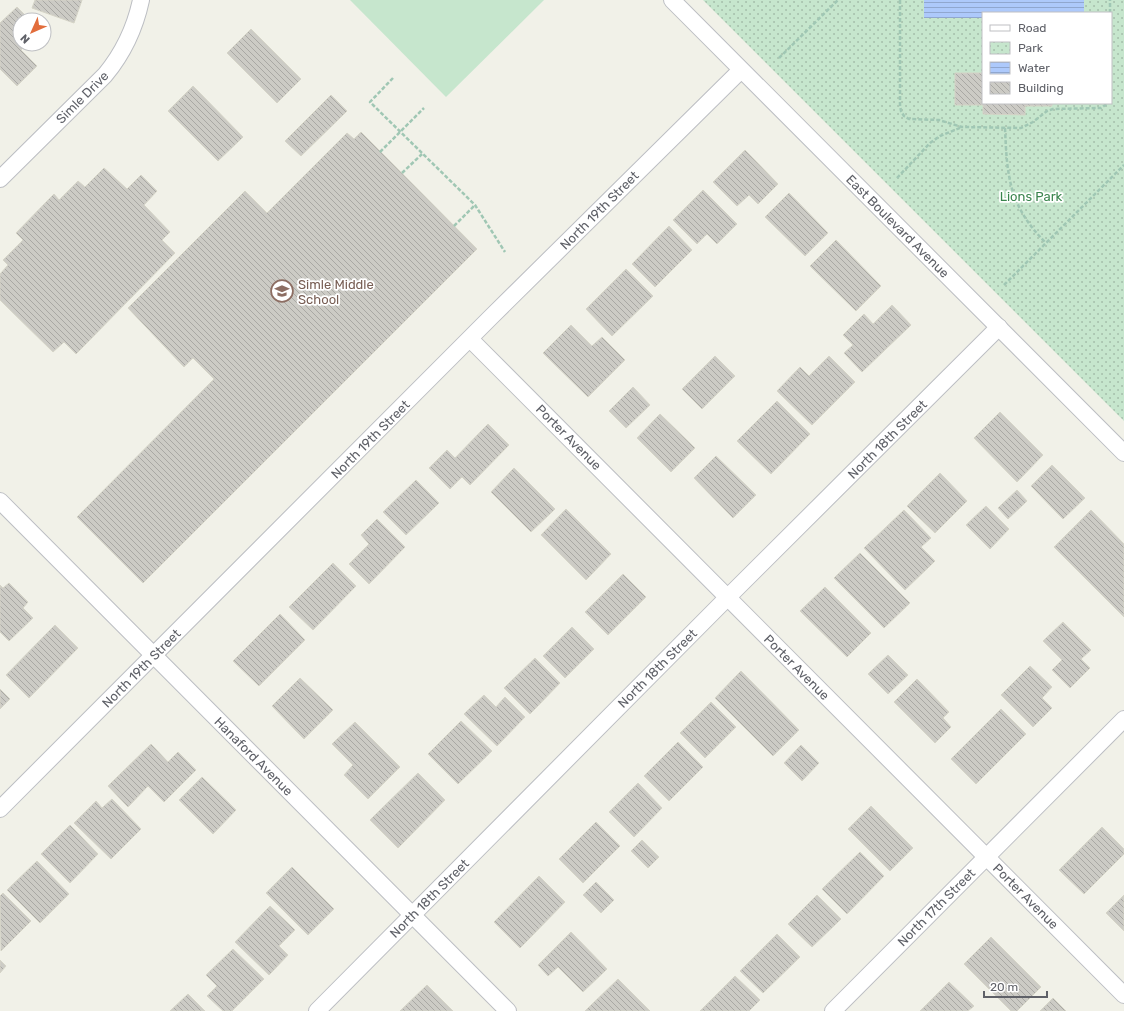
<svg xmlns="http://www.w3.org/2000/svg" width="1124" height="1011" font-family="Rubik,sans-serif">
<defs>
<pattern id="park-dots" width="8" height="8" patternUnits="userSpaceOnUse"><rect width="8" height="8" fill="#c6e6cd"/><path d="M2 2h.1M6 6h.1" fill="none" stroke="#a4beaa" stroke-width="1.8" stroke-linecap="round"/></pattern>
<pattern id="water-rules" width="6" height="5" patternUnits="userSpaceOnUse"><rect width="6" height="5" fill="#adc9fb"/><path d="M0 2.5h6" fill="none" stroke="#90a7cf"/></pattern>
<pattern id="building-back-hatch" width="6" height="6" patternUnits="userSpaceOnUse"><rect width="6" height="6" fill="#cccbc5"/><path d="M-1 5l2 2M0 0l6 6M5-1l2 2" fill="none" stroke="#a9a8a4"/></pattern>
</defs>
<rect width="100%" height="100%" fill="#f1f1e8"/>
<!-- grass -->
<polygon fill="#c6e6cd" points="350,0 544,0 446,97"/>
<!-- park -->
<path fill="url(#park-dots)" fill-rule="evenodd" d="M703,0h421v421zM983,13h128v90h-128z"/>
<!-- water -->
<polygon fill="url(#water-rules)" points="924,0 1084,0 1084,13 983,13 983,18 924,18"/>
<!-- building -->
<g fill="url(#building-back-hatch)" stroke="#d5d4c7">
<polygon points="35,0 82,0 74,23 32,8"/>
<polygon points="17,7 30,20 20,20 20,44 27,44 21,50 37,66 17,86 0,69 0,23"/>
<polygon points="251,29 301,79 277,103 227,53"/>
<polygon points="955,73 983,73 983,103 1052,103 1052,106 1025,106 1025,115 983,114 983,105 955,105"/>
<polygon points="193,86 243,137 218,161 168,111"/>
<polygon points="331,95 347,111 301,156 285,141"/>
<polygon points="361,132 477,249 143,583 77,517 214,379 193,358 184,367 128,308 245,191 267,213 347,133 354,139"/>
<polygon points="745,150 778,184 758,204 749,195 737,206 713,182"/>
<polygon points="104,168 127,189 141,175 157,191 144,205 170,232 162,240 175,253 76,354 64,342 53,352 0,300 0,274 8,265 3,260 23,240 16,233 54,194 59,200 78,181 85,187"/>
<polygon points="703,190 737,224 717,244 707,234 697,244 673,220"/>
<polygon points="789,193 828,233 805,256 765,217"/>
<polygon points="669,226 692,250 655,287 632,264"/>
<polygon points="836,240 881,286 856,311 810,266"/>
<polygon points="626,269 653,296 612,336 586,309"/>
<polygon points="892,305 911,325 862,372 844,353 853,345 843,335 864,314 873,324"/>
<polygon points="571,325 592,346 602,337 625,360 588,397 543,353"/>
<polygon points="715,356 735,376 702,409 682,389"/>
<polygon points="829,356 855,382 812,425 777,391 800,367 809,376"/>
<polygon points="633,387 650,405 626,428 609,411"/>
<polygon points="777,401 810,434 771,474 737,441"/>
<polygon points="1000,412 1043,455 1017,482 974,438"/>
<polygon points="660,414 695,448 671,472 637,438"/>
<polygon points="488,424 509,445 470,485 462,477 450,489 429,468 447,450 455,458"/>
<polygon points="716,456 756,495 733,518 694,478"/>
<polygon points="1052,465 1085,498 1063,519 1031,486"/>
<polygon points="514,468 555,509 531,532 491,492"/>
<polygon points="940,473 967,501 935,533 907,506"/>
<polygon points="416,480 439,503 406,535 383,512"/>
<polygon points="1017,490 1027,501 1008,519 998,508"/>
<polygon points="986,506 1009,529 990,549 966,525"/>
<polygon points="566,509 611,554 586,580 541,535"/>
<polygon points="904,510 931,538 921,547 935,561 905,590 864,548"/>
<polygon points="1091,510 1124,544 1124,617 1054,547"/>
<polygon points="377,519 405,547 369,584 349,564 369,544 361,535"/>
<polygon points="860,553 910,603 884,628 834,578"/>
<polygon points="333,563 356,586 313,630 289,607"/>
<polygon points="623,574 646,597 608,635 585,612"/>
<polygon points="9,583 28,602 23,608 33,618 9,641 0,632 0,585 3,588"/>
<polygon points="825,587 871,633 847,657 800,611"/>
<polygon points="280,614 305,640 259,686 233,661"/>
<polygon points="1063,622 1091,650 1081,659 1090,668 1070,688 1052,670 1062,660 1043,641"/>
<polygon points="55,625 78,648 29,698 6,675"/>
<polygon points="572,627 594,649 565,678 543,656"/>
<polygon points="888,655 908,675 888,694 868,674"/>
<polygon points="535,658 560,683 530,714 504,688"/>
<polygon points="1030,666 1052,687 1042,698 1052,708 1033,727 1001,695"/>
<polygon points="741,671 799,730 773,756 715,698"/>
<polygon points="300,678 333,710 304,739 272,706"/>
<polygon points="917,679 949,712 943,718 951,727 935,743 894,702"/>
<polygon points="0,689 10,699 0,709"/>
<polygon points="484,695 496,707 505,697 525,717 497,746 464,714"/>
<polygon points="711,702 736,727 705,758 680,733"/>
<polygon points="1001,709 1026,734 976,784 951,759"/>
<polygon points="461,721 492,751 458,784 428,754"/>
<polygon points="355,722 400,767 368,799 344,775 353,765 332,744"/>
<polygon points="678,742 703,767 669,801 644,776"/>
<polygon points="151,744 168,762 178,752 196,770 164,802 148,786 128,807 108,786"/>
<polygon points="801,745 819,763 802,781 784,763"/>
<polygon points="418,773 445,800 398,848 370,820"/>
<polygon points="202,777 236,810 213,834 179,800"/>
<polygon points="638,783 662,808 634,837 609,812"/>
<polygon points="112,799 141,829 111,859 74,823 96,801 102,808"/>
<polygon points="871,806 913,848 890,871 848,829"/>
<polygon points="596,822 620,846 583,883 559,859"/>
<polygon points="70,825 98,854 70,883 41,854"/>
<polygon points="1102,827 1124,849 1124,854 1084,894 1059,870"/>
<polygon points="642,840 659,857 648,868 631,851"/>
<polygon points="860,852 884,876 847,914 822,889"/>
<polygon points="37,861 69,894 40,923 7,890"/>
<polygon points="292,867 334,909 308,935 266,893"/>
<polygon points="539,876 565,902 520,948 494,922"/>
<polygon points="596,882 614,900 601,913 583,895"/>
<polygon points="3,893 31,921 1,951 0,896"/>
<polygon points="817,895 841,919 812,947 788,924"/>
<polygon points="1124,895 1124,931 1106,913"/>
<polygon points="270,906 295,930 279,946 288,955 269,975 235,942"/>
<polygon points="571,932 607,969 583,992 558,967 548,976 538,965"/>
<polygon points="777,934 800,957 763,993 740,971"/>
<polygon points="991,937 1041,987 1017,1011 1011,1011 964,964"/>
<polygon points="233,949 264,979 232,1011 223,1011 207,996 217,986 206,975"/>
<polygon points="0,960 6,966 0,973"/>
<polygon points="735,976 760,1000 749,1011 700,1011"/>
<polygon points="618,979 650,1011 585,1011"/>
<polygon points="949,982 974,1006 968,1011 920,1011"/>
<polygon points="427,985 453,1011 400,1011"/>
<polygon points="188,994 205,1011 170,1011"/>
<polygon points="1053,998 1066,1011 1040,1011"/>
</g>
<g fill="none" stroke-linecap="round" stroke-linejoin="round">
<!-- minor casing -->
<g stroke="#bcbec3" stroke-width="18">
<g id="minor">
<polyline points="672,0 1124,453"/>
<path d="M0,179l105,-104c19,-23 30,-47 36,-75"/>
<polyline points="470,339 1124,995"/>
<polyline points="0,501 508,1011"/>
<polyline points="0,809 491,317 741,70"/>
<polyline points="317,1011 728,597 999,327"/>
<polyline points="833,1011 1124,719"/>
</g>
</g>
<!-- path -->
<g stroke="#a0c7b4" stroke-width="2.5" stroke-dasharray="4 2" stroke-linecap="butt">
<polyline points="900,0 900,105 901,111 904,116 909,119 939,120 962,127 1021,128 1033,122 1047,111 1053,109 1101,108 1108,103"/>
<polyline points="1110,13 1110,0"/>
<polyline points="779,58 838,0"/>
<polyline points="393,78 370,102 475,205 505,252"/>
<path d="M1005,128c2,49 4,78 41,115"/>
<polyline points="380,152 424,108"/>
<polyline points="402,173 422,154"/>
<polyline points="897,178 930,143 940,136 962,127"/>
<polyline points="454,226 475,205"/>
<polyline points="1004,285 1124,165"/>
</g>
<!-- minor -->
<use href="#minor" stroke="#fff" stroke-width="16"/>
</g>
<!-- icons -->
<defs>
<g id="school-ring" transform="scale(1.15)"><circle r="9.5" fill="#fff" stroke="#8d6e63" stroke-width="1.5"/><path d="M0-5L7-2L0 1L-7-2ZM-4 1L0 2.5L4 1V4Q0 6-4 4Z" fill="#8d6e63"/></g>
</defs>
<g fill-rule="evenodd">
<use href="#school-ring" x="282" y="291"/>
</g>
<g text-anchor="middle" stroke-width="3.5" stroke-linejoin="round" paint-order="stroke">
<!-- street labels -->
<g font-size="13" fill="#5f6168" stroke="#fff">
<text transform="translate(82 97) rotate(-45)" y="5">Simle Drive</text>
<text transform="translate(599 210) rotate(-45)" y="5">North 19th Street</text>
<text transform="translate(898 226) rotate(45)" y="5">East Boulevard Avenue</text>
<text transform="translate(569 437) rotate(45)" y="5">Porter Avenue</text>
<text transform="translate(370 439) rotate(-45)" y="5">North 19th Street</text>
<text transform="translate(887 439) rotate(-45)" y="5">North 18th Street</text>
<text transform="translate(797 667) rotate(45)" y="5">Porter Avenue</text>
<text transform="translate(141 668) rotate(-45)" y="5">North 19th Street</text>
<text transform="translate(657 668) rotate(-45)" y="5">North 18th Street</text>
<text transform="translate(254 756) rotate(45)" y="5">Hanaford Avenue</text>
<text transform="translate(1026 896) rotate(45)" y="5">Porter Avenue</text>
<text transform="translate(429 898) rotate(-45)" y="5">North 18th Street</text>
<text transform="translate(936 907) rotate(-45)" y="5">North 17th Street</text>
</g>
<!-- park labels -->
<g font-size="13" fill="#3a844d" stroke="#fff">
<text x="1031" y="201">Lions Park</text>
</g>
<!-- education labels -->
<g font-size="13" fill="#785e54" stroke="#fff" text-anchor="start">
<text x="298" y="289">Simle Middle<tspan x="298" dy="15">School</tspan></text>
</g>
</g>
<!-- legend -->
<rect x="982" y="12" width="130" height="92" fill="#ffffff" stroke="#bfc0c3"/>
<rect x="990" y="25" width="20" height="6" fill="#ffffff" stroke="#bfc0c3"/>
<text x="1018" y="32" font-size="12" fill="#5f6168">Road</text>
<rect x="990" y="42" width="20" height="12" fill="url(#park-dots)" stroke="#bfc0c3"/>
<text x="1018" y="52" font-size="12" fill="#5f6168">Park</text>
<rect x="990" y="62" width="20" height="12" fill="url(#water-rules)" stroke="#bfc0c3"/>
<text x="1018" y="72" font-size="12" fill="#5f6168">Water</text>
<rect x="990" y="82" width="20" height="12" fill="url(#building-back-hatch)" stroke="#bfc0c3"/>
<text x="1018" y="92" font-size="12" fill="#5f6168">Building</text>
<!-- north arrow -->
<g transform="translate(32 32) rotate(225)"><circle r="19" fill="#ffffff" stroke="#bfc0c3"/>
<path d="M0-3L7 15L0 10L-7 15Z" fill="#e26d3c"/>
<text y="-6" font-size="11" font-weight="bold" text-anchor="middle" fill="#5f6168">N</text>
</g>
<!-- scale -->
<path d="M984 991v6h63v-6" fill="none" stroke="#5f6168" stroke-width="2"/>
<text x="990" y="991" font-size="12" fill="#5f6168" stroke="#ffffff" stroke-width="3" paint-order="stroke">20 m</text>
</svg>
